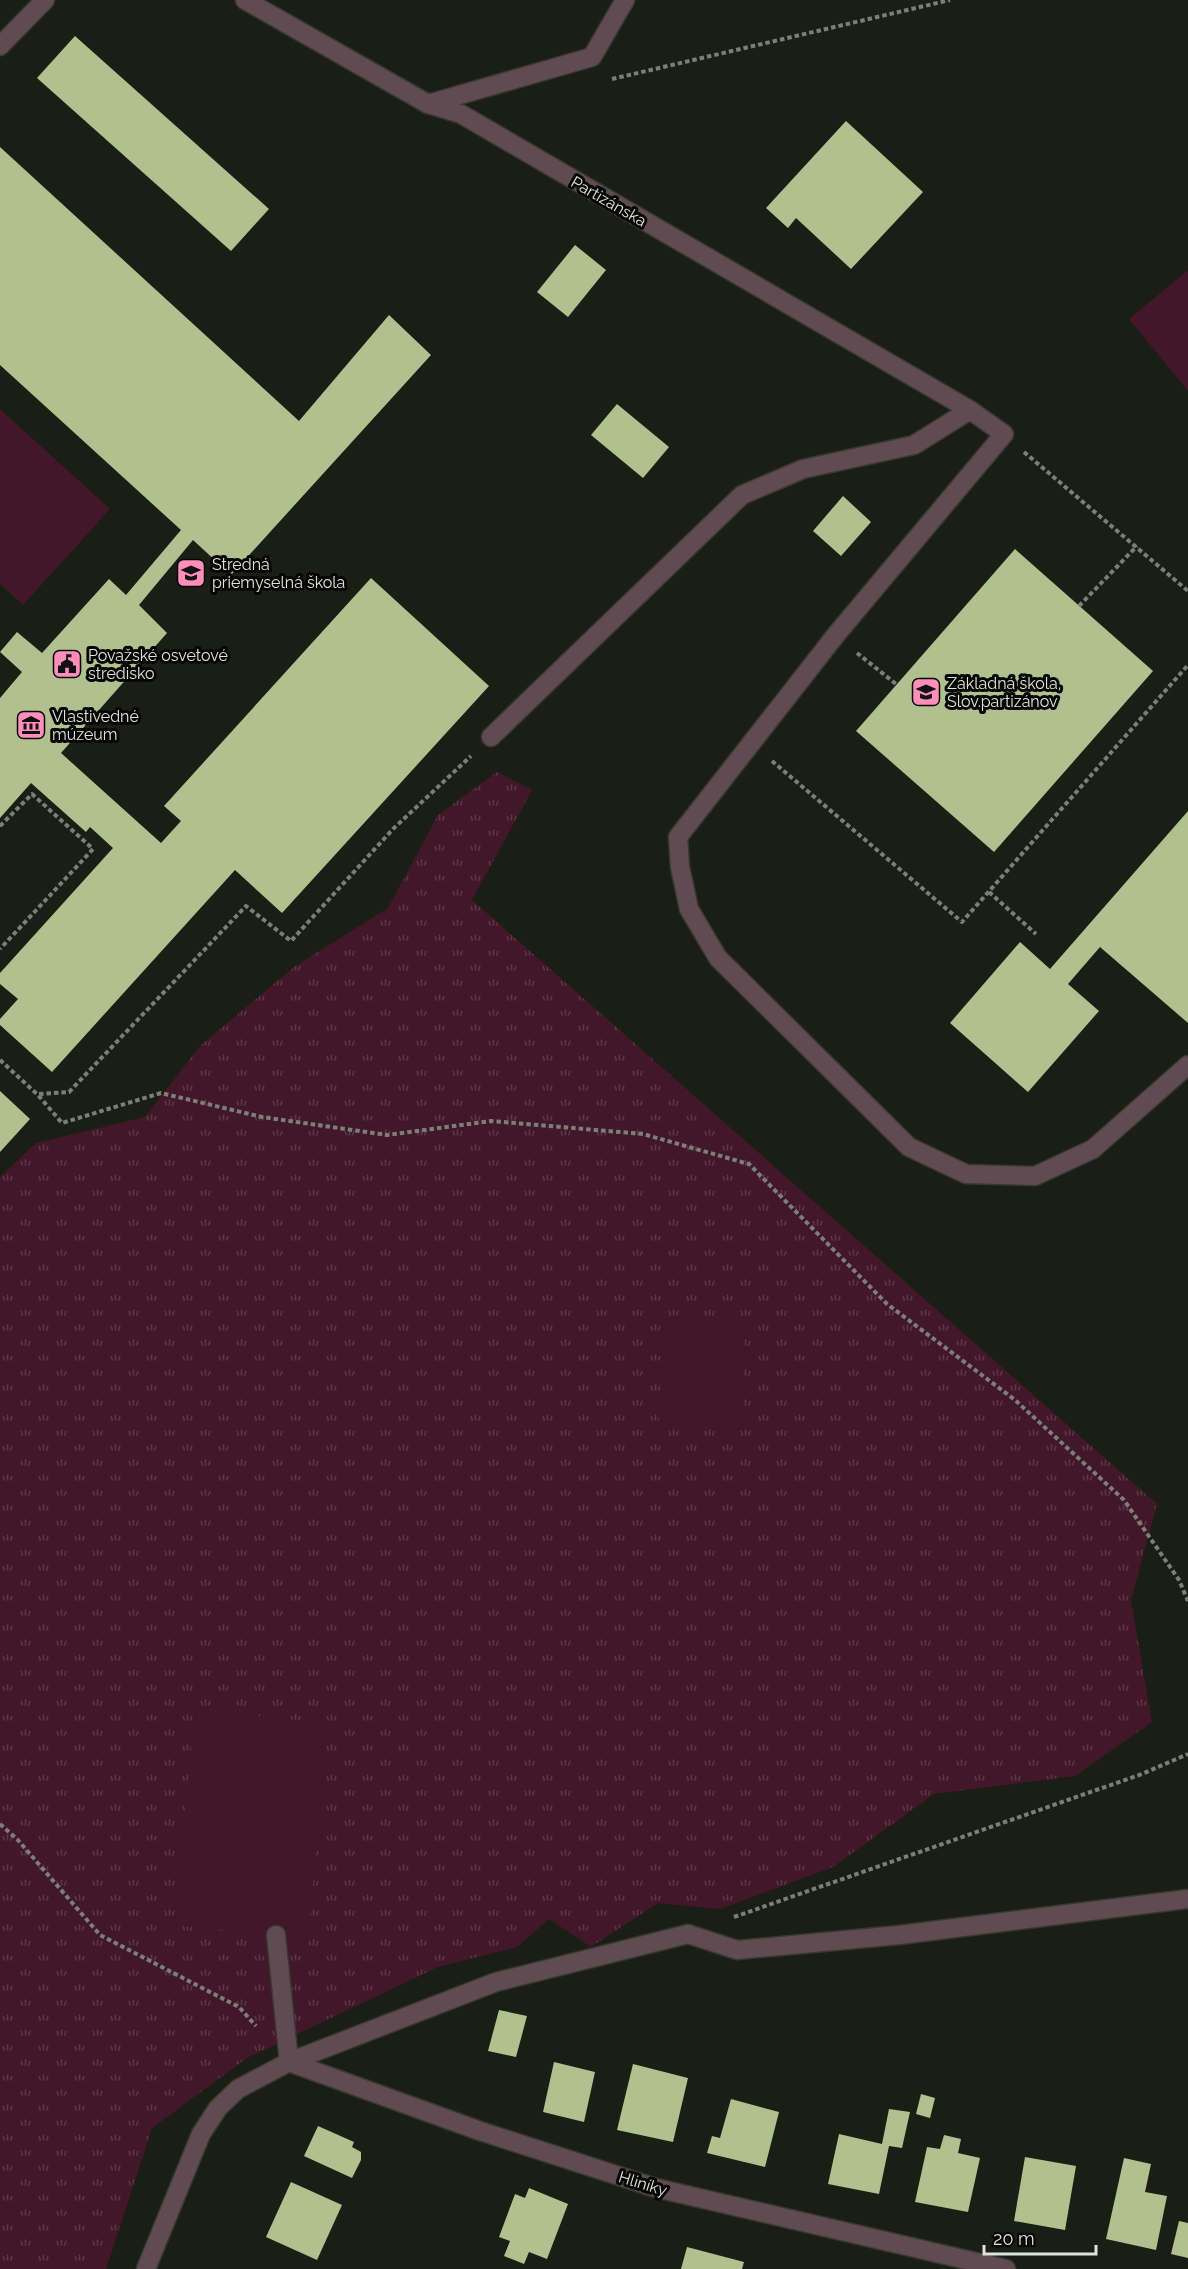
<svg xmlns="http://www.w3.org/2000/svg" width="1188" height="2269" font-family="Raleway,sans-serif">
<defs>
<pattern id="grass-tufts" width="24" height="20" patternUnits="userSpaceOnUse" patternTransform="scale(1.5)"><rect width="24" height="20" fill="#411729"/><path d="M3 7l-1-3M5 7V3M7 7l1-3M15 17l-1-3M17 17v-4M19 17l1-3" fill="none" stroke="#5c3847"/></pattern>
</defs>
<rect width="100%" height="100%" fill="#1b1e15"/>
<!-- grass -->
<polygon fill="url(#grass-tufts)" points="497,772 532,790 472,900 1157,1504 1131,1600 1152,1722 1075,1776 934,1794 833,1867 720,1909 658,1903 591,1947 549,1919 517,1947 438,1967 247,2058 152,2128 106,2269 0,2269 0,1177 36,1143 145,1117 200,1046 294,967 388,908 438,815"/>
<!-- pitch -->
<g fill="#411729">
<polygon points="1188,270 1188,391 1129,319"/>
<polygon points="0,409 110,509 23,605 0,584"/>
<polygon points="662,1319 745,1322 742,1427 659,1424"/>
<polygon points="195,1710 328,1723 308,1938 174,1925"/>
</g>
<!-- building -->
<g fill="#b0c18f">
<polygon points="75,36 269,209 231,251 37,78"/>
<polygon points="846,121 923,192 851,269 796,218 788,228 766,208"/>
<polygon points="0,147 299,421 389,315 431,355 231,575 193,540 139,605 167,633 61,753 161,843 181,821 164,806 371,578 489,686 282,913 235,870 52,1072 0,1025 0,1019 18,999 0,984 0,973 113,848 90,827 86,832 31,783 0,818 0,698 22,672 0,652 17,632 42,653 109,579 126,595 181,530 0,365"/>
<polygon points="575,245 606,270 568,317 537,292"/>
<polygon points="617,404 669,447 643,478 591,435"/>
<polygon points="843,496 871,522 841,556 813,531"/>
<polygon points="1015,549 1153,671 994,852 856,731"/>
<polygon points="1188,811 1188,1023 1100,947 1068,984 1099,1011 1028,1092 950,1023 1020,942 1050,969"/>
<polygon points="0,1091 30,1119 0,1152"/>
<polygon points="499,2010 527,2016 516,2057 488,2051"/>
<polygon points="554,2062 595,2072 584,2122 543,2112"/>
<polygon points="633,2064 688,2078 673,2142 617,2130"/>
<polygon points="921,2094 935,2098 930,2118 916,2114"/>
<polygon points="731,2099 779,2112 765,2167 707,2153 712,2136 720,2138"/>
<polygon points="889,2109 910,2112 902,2148 889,2146 879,2194 828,2184 839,2134 882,2144"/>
<polygon points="318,2126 354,2142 352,2147 361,2152 361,2160 352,2178 304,2156"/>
<polygon points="944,2135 961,2139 958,2153 980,2158 968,2212 915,2202 927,2147 940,2149"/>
<polygon points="1025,2157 1076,2166 1065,2230 1014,2221"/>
<polygon points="1124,2158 1151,2164 1145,2192 1167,2196 1156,2250 1106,2239"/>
<polygon points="291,2182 342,2205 317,2260 266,2237"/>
<polygon points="529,2188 568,2204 547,2259 529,2252 524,2264 504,2256 510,2241 499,2237 515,2194 525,2198"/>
<polygon points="1179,2221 1188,2223 1188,2258 1171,2254"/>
<polygon points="687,2247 744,2262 742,2269 681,2269"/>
</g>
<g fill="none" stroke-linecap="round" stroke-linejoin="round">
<!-- lane casing -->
<g stroke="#373931" stroke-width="21">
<g id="lane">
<polyline points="428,104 592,57 625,0"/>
<polyline points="491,737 742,495 803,469 914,445 970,410 1004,434 835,636 678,837 680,867 689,909 718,958 909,1147 966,1174 1035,1176 1093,1149 1188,1065"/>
<polyline points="688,1934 737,1950 899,1935 1188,1899"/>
<polyline points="276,1935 289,2062"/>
</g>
</g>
<!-- street casing -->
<g stroke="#373931" stroke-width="21">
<g id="street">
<polyline points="245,0 428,104 461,114 970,410"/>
<polyline points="0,46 45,0"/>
<polyline points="289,2062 480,2131 656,2188 1006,2269"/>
<polyline points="146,2269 201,2134 218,2108 238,2089 289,2062 496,1982 688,1934"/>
</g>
</g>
<!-- path -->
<g stroke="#7c7f77" stroke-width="4" stroke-dasharray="4.5 3" stroke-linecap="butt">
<polyline points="612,79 950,0"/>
<polyline points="1024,452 1188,591"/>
<polyline points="1079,606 1137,546"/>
<polyline points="857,653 896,684"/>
<polyline points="772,761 962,922 1188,665"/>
<polyline points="0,824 1,825 32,794 93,849 0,949"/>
<polyline points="989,892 1036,934"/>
<polyline points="0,1060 38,1095 62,1123 161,1093 262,1117 387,1135 491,1121 643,1134 749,1164 887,1304 1015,1400 1124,1500 1179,1580 1188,1601"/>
<polyline points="39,1094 69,1092 246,906 291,941 393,829 471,756"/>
<polyline points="0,1824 17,1839 100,1935 239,2007 256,2026"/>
<polyline points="734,1917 1142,1774 1188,1754"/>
</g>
<!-- lane -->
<use href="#lane" stroke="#614b52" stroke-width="18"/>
<!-- street -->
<use href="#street" stroke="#614b52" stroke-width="18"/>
</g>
<!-- icons -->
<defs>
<g id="school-square" transform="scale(1.5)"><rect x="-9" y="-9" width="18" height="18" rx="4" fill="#ff8eba" stroke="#060705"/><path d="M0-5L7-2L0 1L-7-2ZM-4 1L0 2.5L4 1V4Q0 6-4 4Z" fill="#111"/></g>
<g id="civic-square" transform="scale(1.5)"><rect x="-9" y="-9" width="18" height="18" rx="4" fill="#ff8eba" stroke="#060705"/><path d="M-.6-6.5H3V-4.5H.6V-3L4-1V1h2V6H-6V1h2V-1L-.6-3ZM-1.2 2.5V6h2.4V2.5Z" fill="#111"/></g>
<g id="museum-square" transform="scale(1.5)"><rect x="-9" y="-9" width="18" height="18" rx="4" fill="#ff8eba" stroke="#060705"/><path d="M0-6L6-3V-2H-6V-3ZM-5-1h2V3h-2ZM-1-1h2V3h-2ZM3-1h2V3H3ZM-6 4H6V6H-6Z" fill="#111"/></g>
</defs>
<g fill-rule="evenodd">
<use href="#school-square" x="191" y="573"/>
<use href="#civic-square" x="67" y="664"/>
<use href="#school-square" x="926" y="692"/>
<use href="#museum-square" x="31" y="725"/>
</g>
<g text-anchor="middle" stroke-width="6" stroke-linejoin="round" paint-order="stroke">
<!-- street labels -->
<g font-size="16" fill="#e0e2dc" stroke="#060705">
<text transform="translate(609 201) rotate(30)" y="6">Partizánska</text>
<text transform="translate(643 2183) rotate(17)" y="6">Hliníky</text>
</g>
<!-- poi labels -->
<g font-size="16" fill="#e0e2dc" stroke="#060705" text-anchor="start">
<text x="212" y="570">Stredná<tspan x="212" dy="18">priemyselná škola</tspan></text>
<text x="88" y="661">Považské osvetové<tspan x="88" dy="18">stredisko</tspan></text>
<text x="947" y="689">Základná škola,<tspan x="947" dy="18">Slov.partizánov</tspan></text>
<text x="52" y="722">Vlastivedné<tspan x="52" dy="18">múzeum</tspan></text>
</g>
</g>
<!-- scale -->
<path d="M984 2245v9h112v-9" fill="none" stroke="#e0e2dc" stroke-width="3"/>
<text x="993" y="2245" font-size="18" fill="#e0e2dc" stroke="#060705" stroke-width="4.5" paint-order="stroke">20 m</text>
</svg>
